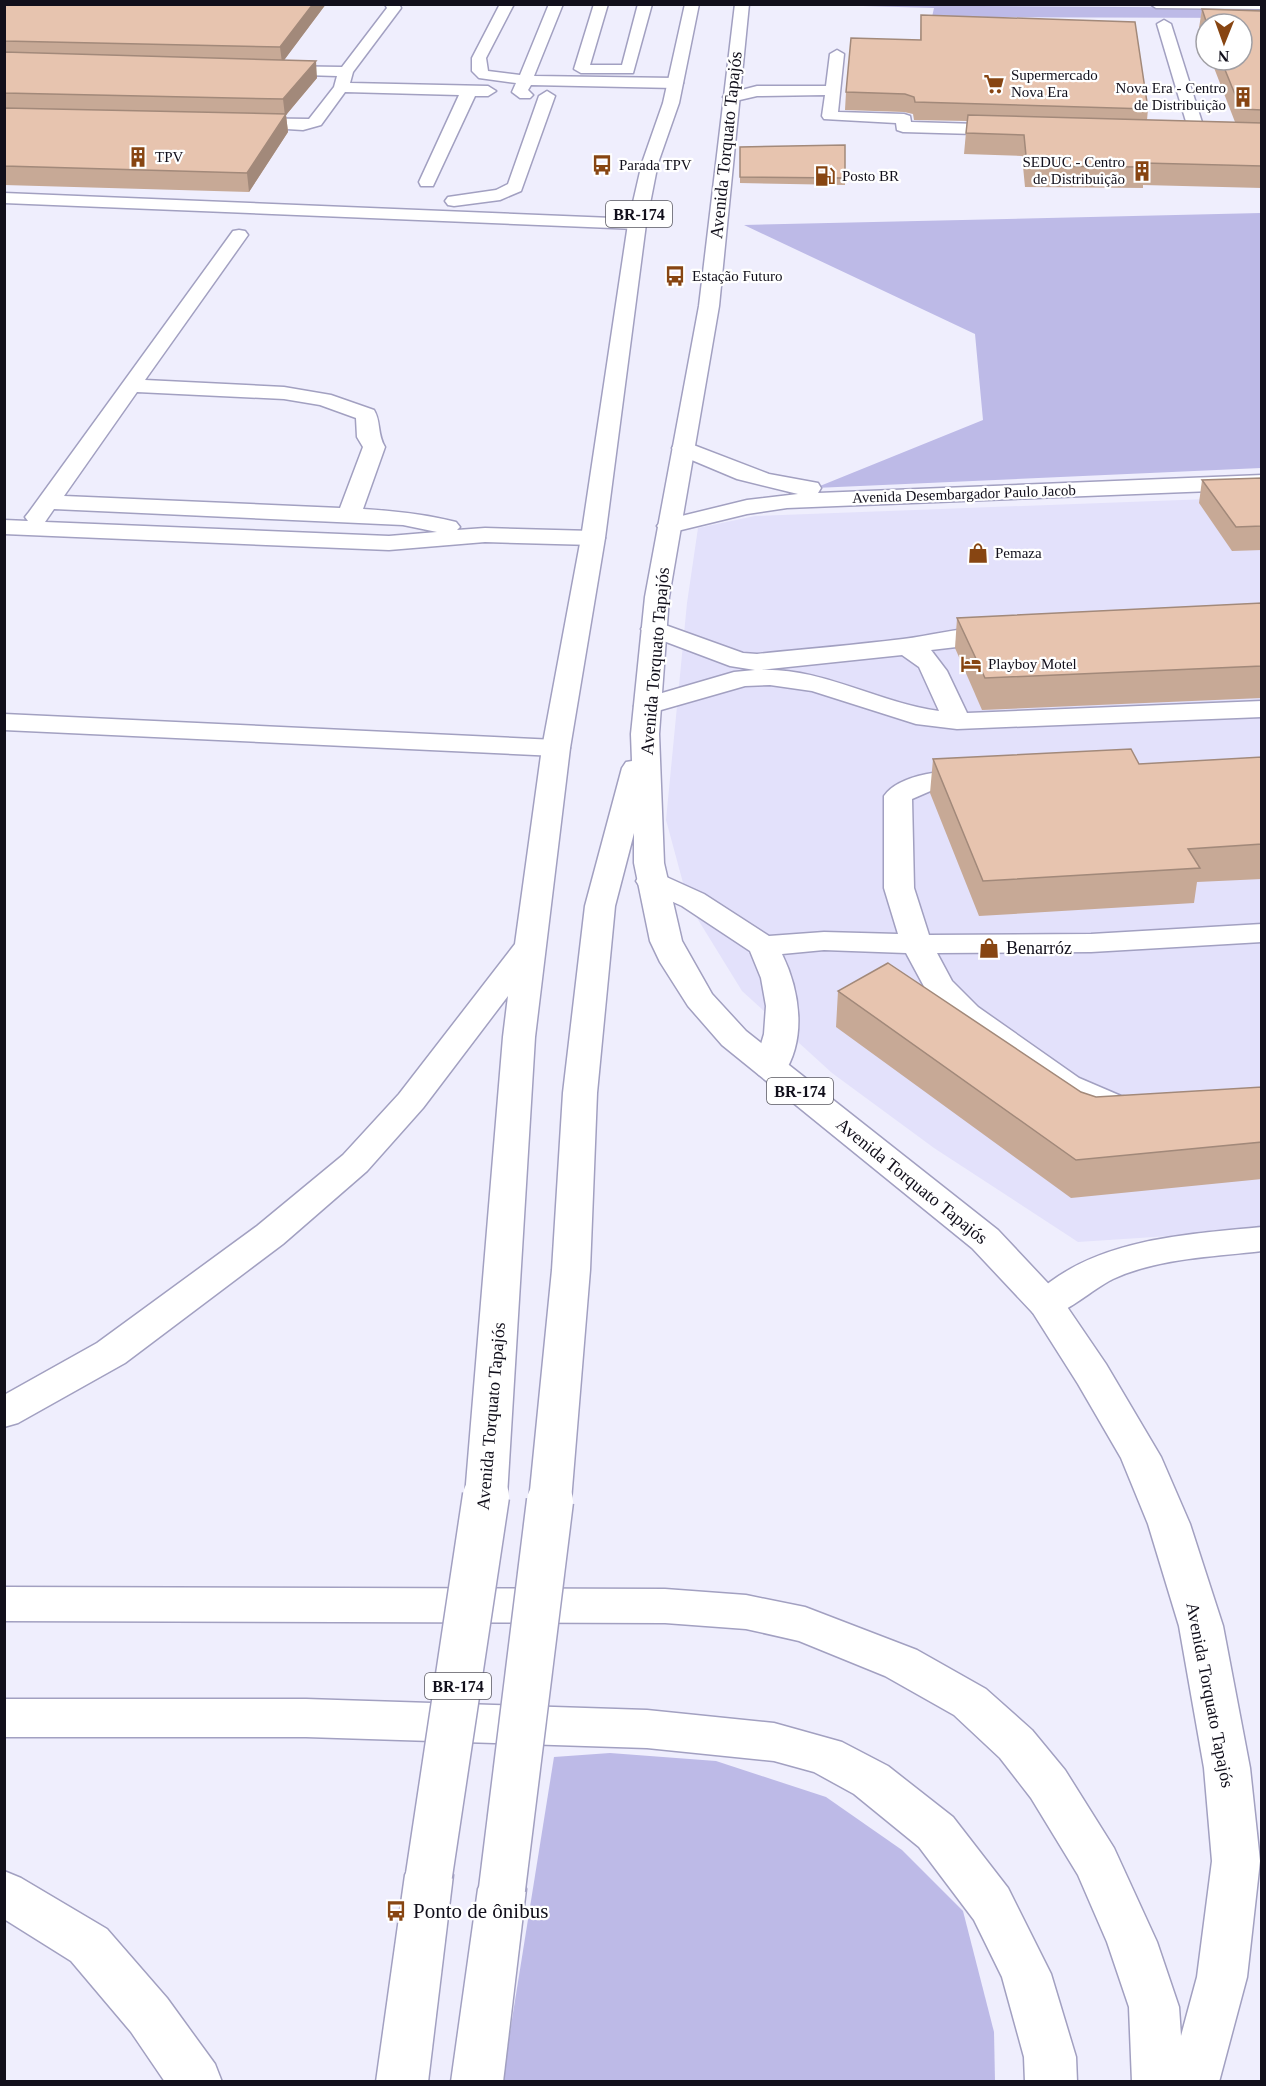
<svg xmlns="http://www.w3.org/2000/svg" width="1266" height="2086" font-family="'Times New Roman',serif">
<rect width="100%" height="100%" fill="#efeefd"/>
<!-- built -->
<polygon fill="#e3e1fb" points="1261,497 1261,1230 1078,1242 934,1148 832,1073 742,991 689,905 666,820 687,603 698,528 755,516"/>
<!-- green -->
<g fill="#bdbae7">
<polygon points="827,5 1261,8 1262,18 932,17 934,8"/>
<polygon points="1261,213 1261,468 815,488 983,420 975,334 744,225"/>
<polygon points="610,1753 716,1761 826,1797 902,1850 963,1911 994,2032 995,2081 502,2082 554,1757"/>
</g>
<g fill="none" stroke-linecap="round" stroke-linejoin="round">
<!-- minor casing -->
<g stroke="#a2a0c1" stroke-width="3">
<g id="minor">
<polygon points="385,4 399,4 401,8 353,72 350,83 488,86 496,91 488,96 475,96 433,186 421,186 419,182 459,95 345,92 321,125 303,130 237,126 235,123 237,120 243,118 309,119 334,87 337,76 273,74 266,70 273,66 342,67 387,8"/>
<polygon points="500,4 514,4 486,58 488,71 520,75 549,4 563,4 534,76 675,78 683,83 675,88 531,85 528,90 533,95 530,98 520,98 512,92 516,83 479,78 472,71 472,58"/>
<polygon points="594,4 608,4 590,65 622,65 638,4 652,4 633,73 581,73 574,69"/>
<polygon points="1150,4 1262,4 1262,9 1156,8"/>
<polygon points="1164,20 1171,24 1206,135 1204,138 1192,138 1190,135 1157,24"/>
<polygon points="837,50 844,54 838,112 904,114 910,116 911,122 1011,125 1019,130 1011,135 903,132 897,130 896,123 824,119 822,116 825,95 757,96 731,102 723,97 726,94 757,86 826,86 830,54"/>
<polygon points="547,91 555,96 521,191 500,200 454,206 448,205 445,201 448,197 496,190 508,184 539,96"/>
<polygon points="4,193 637,219 643,220 646,224 643,228 637,229 4,203"/>
<path d="M239,230l6,1 3,4 -103,145 139,7 47,8 43,15c7,11 3,24 11,37l-22,62c32,2 62,5 93,13l4,5 -3,3 28,-2 108,3 8,2 4,5 -4,5 -8,2 -108,-3 -96,8 -385,-16v-14l24,1 -3,-4 4,-5 204,-281zM137,392l147,7 36,6 36,13 1,19 6,10 -23,61 -276,-12zM54,509l349,16 34,7 -48,4 -344,-14z"/>
<polygon points="683,441 769,474 818,483 821,488 818,493 1262,475 1262,489 787,508 747,514 669,533 661,531 657,526 661,521 747,500 798,494 737,479 675,453 672,448 675,443"/>
<path d="M654,621l89,32 14,1c49,-5 98,-9 146,-15 34,-4 71,-17 105,-8l4,5 -4,5 -77,9 16,21 20,42 295,-12v16l-305,12 -41,-5 -104,-33 -42,-6 -25,1 -98,28 -9,-2 -4,-6 4,-6 96,-28 21,-2 -25,-4 -85,-32 -4,-5 4,-5zM902,655l17,12 20,44c-61,-8 -117,-44 -180,-41z"/>
<polygon points="4,714 556,740 566,742 570,748 566,754 556,756 4,730"/>
<path d="M975,769l10,2 4,6 -4,6 -50,6 -23,10 2,89 15,47 162,-1 171,-10v18l-171,10 -154,1 15,28 26,26 101,71 42,18 28,3 5,8 -5,8 -12,3 -21,-1 -61,-25 -99,-71 -29,-29 -21,-39 -82,-3 -42,4c18,37 25,85 1,121l-12,3 -12,-3 -5,-7 10,-34 2,-28 -5,-28 -11,-27 -68,-45 -42,-19 -4,-6 4,-6 11,-3 11,3 42,19 65,42 55,-4 74,2 -14,-46v-92c16,-23 65,-26 91,-27z"/>
<path d="M1262,1227v24c-49,6 -104,7 -149,28 -17,8 -52,38 -67,38 -4,0 -10,-3 -13,-4l-6,-9c6,-10 14,-15 23,-22 59,-44 141,-48 212,-55z"/>
</g>
</g>
<!-- highway casing -->
<g stroke="#a2a0c1" stroke-width="3">
<g id="highway">
<polygon points="685,4 699,4 679,103 658,163 646,224 605,538 570,748 535,1037 507,1496 501,1507 486,1512 471,1507 465,1496 503,1037 508,996 423,1108 367,1171 283,1244 125,1363 18,1423 4,1427 4,1395 97,1343 257,1226 343,1155 399,1094 515,944 542,748 581,538 628,224 642,163 663,103"/>
<polygon points="735,4 749,4 719,306 669,597 659,734 664,863 682,941 712,994 746,1031 998,1230 1059,1295 1106,1364 1161,1457 1190,1524 1223,1626 1250,1768 1260,1861 1247,1977 1219,2082 1132,2082 1129,2007 1107,1942 1078,1875 1031,1798 1000,1758 954,1715 885,1676 799,1641 746,1629 665,1623 4,1621 4,1587 665,1589 746,1595 805,1607 917,1650 986,1689 1032,1730 1065,1770 1114,1848 1157,1942 1179,2007 1181,2036 1197,1977 1212,1861 1204,1768 1179,1626 1148,1524 1121,1458 1078,1384 1033,1313 972,1248 722,1045 688,1006 660,962 650,941 634,863 634,833 615,906 597,1093 590,1270 571,1501 565,1512 550,1517 535,1512 529,1501 552,1270 563,1093 585,906 622,768 626,762 632,761 631,734 645,597 699,306"/>
<polygon points="4,1699 306,1699 647,1710 774,1723 842,1742 888,1766 953,1817 1008,1888 1051,1974 1076,2057 1077,2082 1025,2082 1024,2057 1002,1977 974,1920 919,1847 854,1794 814,1772 774,1761 647,1748 306,1737 4,1737"/>
<polygon points="429,1854 446,1860 453,1875 428,2082 376,2082 405,1875 412,1860"/>
<polygon points="502,1867 519,1874 526,1889 503,2082 451,2082 478,1889 485,1874"/>
<polygon points="4,1871 21,1878 107,1929 167,1998 215,2064 222,2082 165,2082 131,2032 71,1961 4,1919"/>
</g>
</g>
<!-- minor -->
<use href="#minor" fill="#fff" fill-rule="evenodd"/>
<!-- highway -->
<use href="#highway" fill="#fff" fill-rule="evenodd"/>
<!-- highway-bridge casing -->
<g stroke="#a2a0c1" stroke-width="49" stroke-linecap="butt">
<g id="highway-bridge">
<polyline points="429,1875 486,1496"/>
<polyline points="502,1889 550,1501"/>
</g>
</g>
<!-- highway-bridge -->
<use href="#highway-bridge" stroke="#fff" stroke-width="46"/>
</g>
<!-- wall -->
<g fill="#c7a996">
<polygon points="4,4 326,4 284,60 317,78 286,115 288,132 249,192 4,185"/>
<polygon points="1202,9 1262,11 1262,188 1143,185 1143,188 1025,187 1022,156 964,154 967,121 914,120 913,114 904,112 845,110 846,92 920,40 921,15 1148,109 1147,120 1235,122 1211,60 1242,60 1242,24 1206,24 1206,46 1199,28"/>
<polygon points="845,145 845,185 740,183 740,147"/>
<polygon points="1262,478 1262,550 1232,551 1199,503 1202,480"/>
<polygon points="1262,603 1262,698 982,710 955,648 957,618"/>
<polygon points="1262,757 1262,879 1197,882 1194,903 979,916 930,793 933,759 1139,764"/>
<polygon points="838,991 1081,1092 1096,1097 1262,1087 1262,1179 1071,1198 836,1027"/>
</g>
<!-- shaded-wall -->
<g fill="#a2897a">
<polygon points="313,4 326,4 282,63 280,47"/>
<polygon points="316,61 317,78 286,115 288,132 249,192 247,173 285,116 283,99"/>
</g>
<!-- building -->
<g fill="#e7c4af" stroke="#a2897a" stroke-width="1.5">
<polygon points="4,4 313,4 280,47 4,41"/>
<polygon points="1202,9 1262,11 1262,110 1241,109 1221,60 1242,60 1242,24 1207,24"/>
<polygon points="921,15 1135,22 1148,109 915,102 914,97 905,94 846,92 851,38 921,40"/>
<polygon points="4,52 316,61 283,99 4,93"/>
<polygon points="4,108 286,114 247,173 4,166"/>
<polygon points="968,115 1262,123 1262,166 1144,163 1145,167 1027,166 1024,135 966,133"/>
<polygon points="845,145 845,178 740,177 740,147"/>
<polygon points="1262,478 1262,526 1236,527 1202,480"/>
<polygon points="1262,603 1262,666 985,678 957,618"/>
<polygon points="1131,749 1139,764 1262,757 1262,844 1188,849 1200,868 983,881 933,759"/>
<polygon points="888,963 1081,1092 1096,1097 1262,1087 1262,1142 1076,1160 838,991"/>
</g>
<!-- icons -->
<defs>
<g id="supermarket-bare" transform="scale(1.62)"><path d="M-6-5.5h2.5l.6 2H6L4.5 2H-2.5L-4.4-4H-6ZM-1.5 3.2a1.3 1.3 0 1 0 .1 0ZM3 3.2a1.3 1.3 0 1 0 .1 0Z" fill="#874512" stroke="#fff" stroke-width="2.5" paint-order="stroke"/></g>
<g id="building-bare" transform="scale(1.62)"><path d="M-4-6H4V6H1V3H-1V6H-4ZM-2.5-4.3h1.7v1.8h-1.7ZM.8-4.3h1.7v1.8H.8ZM-2.5-1h1.7V.8h-1.7ZM.8-1h1.7V.8H.8Z" fill="#874512" stroke="#fff" stroke-width="2.5" paint-order="stroke"/></g>
<g id="bus-bare" transform="scale(1.62)"><path d="M-5-6H5V4H4V6H2V4H-2V6H-4V4H-5ZM-3.5-4V0h7V-4ZM-3.5 1.2v1.5H-2V1.2ZM2 1.2v1.5H3.5V1.2Z" fill="#874512" stroke="#fff" stroke-width="2.5" paint-order="stroke"/></g>
<g id="fuel-bare" transform="scale(1.62)"><path d="M-5.5-6h7V0h2V4h1.3V-2.5L3-4.5l.8-.8L6-3V5H2.5V1h-1V6h-7ZM-4.2-4.7v3.2H.2V-4.7Z" fill="#874512" stroke="#fff" stroke-width="2.5" paint-order="stroke"/></g>
<g id="shop-bare" transform="scale(1.62)"><path d="M-5-2.5h2.3a2.7 3.5 0 0 1 5.4 0H5L5.5 6h-11ZM-1.5-2.5h3a1.5 2.3 0 0 0-3 0Z" fill="#874512" stroke="#fff" stroke-width="2.5" paint-order="stroke"/></g>
<g id="hotel-bare" transform="scale(1.62)"><path d="M-6-4.5h1.5V1H6V5H4.5V3h-9V5H-6ZM-4 0a1.8 1.8 0 1 1 3.6 0ZM.5 0V-2.5h3Q6-2.5 6 0Z" fill="#874512" stroke="#fff" stroke-width="2.5" paint-order="stroke"/></g>
</defs>
<g fill-rule="evenodd">
<use href="#supermarket-bare" x="994" y="84"/>
<use href="#building-bare" x="1243" y="97"/>
<use href="#building-bare" x="138" y="157"/>
<use href="#bus-bare" x="602" y="165"/>
<use href="#building-bare" x="1142" y="171"/>
<use href="#fuel-bare" x="825" y="176"/>
<use href="#bus-bare" x="675" y="276"/>
<use href="#shop-bare" x="978" y="553"/>
<use href="#hotel-bare" x="971" y="664"/>
<use href="#shop-bare" x="989" y="948"/>
<use href="#bus-bare" x="396" y="1911"/>
</g>
<g text-anchor="middle" stroke-width="4.5" stroke-linejoin="round" paint-order="stroke">
<!-- far-poi labels -->
<g font-size="15" fill="#110f1b" stroke="#fff" text-anchor="start">
<text x="1011" y="80">Supermercado<tspan x="1011" dy="17">Nova Era</tspan></text>
<text x="1226" y="93" text-anchor="end">Nova Era - Centro<tspan x="1226" dy="17">de Distribuição</tspan></text>
<text x="155" y="162">TPV</text>
<text x="1125" y="167" text-anchor="end">SEDUC - Centro<tspan x="1125" dy="17">de Distribuição</tspan></text>
<text x="619" y="170">Parada TPV</text>
<text x="842" y="181">Posto BR</text>
<text x="692" y="281">Estação Futuro</text>
<text x="995" y="558">Pemaza</text>
<text x="988" y="669">Playboy Motel</text>
</g>
<!-- far-street labels -->
<g font-size="15" fill="#110f1b" stroke="#fff">
<text transform="translate(964 494) rotate(-2)" y="5">Avenida Desembargador Paulo Jacob</text>
</g>
<!-- shield labels -->
<g fill="#fff" stroke="#58575f" stroke-width="1.5">
<rect x="606" y="201" width="66" height="26" rx="4.5"/>
<rect x="767" y="1078" width="66" height="26" rx="4.5"/>
<rect x="425" y="1673" width="66" height="26" rx="4.5"/>
</g>
<g font-size="16" font-weight="bold" fill="#110f1b">
<text x="639" y="220">BR-174</text>
<text x="800" y="1097">BR-174</text>
<text x="458" y="1692">BR-174</text>
</g>
<!-- street labels -->
<g font-size="18" fill="#110f1b" stroke="#fff">
<text transform="translate(726 145) rotate(-84)" y="6">Avenida Torquato Tapajós</text>
<text transform="translate(655 661) rotate(-85)" y="6">Avenida Torquato Tapajós</text>
<text transform="translate(912 1181) rotate(39)" y="6">Avenida Torquato Tapajós</text>
<text transform="translate(491 1416) rotate(-85)" y="6">Avenida Torquato Tapajós</text>
<text transform="translate(1210 1695) rotate(79)" y="6">Avenida Torquato Tapajós</text>
</g>
<!-- poi labels -->
<g font-size="18" fill="#110f1b" stroke="#fff" text-anchor="start">
<text x="1006" y="954">Benarróz</text>
</g>
<!-- near-poi labels -->
<g font-size="21" fill="#110f1b" stroke="#fff" text-anchor="start">
<text x="413" y="1918">Ponto de ônibus</text>
</g>
</g>
<!-- border -->
<rect width="1266" height="2086" fill="none" stroke="#110f1b" stroke-width="12"/>
<!-- north arrow -->
<g transform="translate(1224 42) rotate(181)"><circle r="28" fill="#ffffff" stroke="#a09fa4" stroke-width="1.5"/>
<path d="M0-4.5L10 22L0 15L-10 22Z" fill="#874512"/>
<text y="-9" font-size="16" font-weight="bold" text-anchor="middle" fill="#110f1b">N</text>
</g>
</svg>
